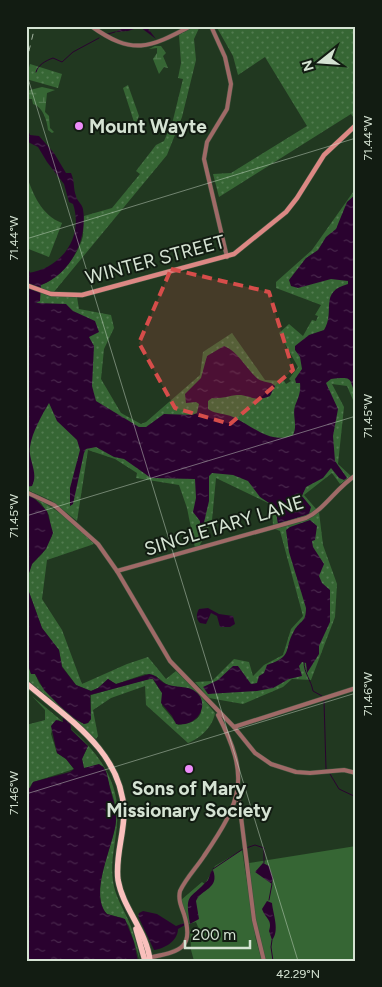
<svg xmlns="http://www.w3.org/2000/svg" width="382" height="987" font-family="Figtree,sans-serif">
<defs>
<pattern id="wetland-marsh" width="20" height="14" patternUnits="userSpaceOnUse" patternTransform="scale(1.25)"><rect width="20" height="14" fill="#366634"/><path d="M1 5h8M5 5V1M11 12h8M15 12V8" fill="none" stroke="#527c50"/></pattern>
<pattern id="park-dots" width="8" height="8" patternUnits="userSpaceOnUse" patternTransform="scale(1.25)"><rect width="8" height="8" fill="#366634"/><path d="M2 2h.1M6 6h.1" fill="none" stroke="#527c50" stroke-width="1.8" stroke-linecap="round"/></pattern>
<pattern id="water-ripples" width="26" height="14" patternUnits="userSpaceOnUse" patternTransform="scale(1.25)"><rect width="26" height="14" fill="#2a022f"/><path d="M2 4q2-2 4 0t4 0M15 11q2-2 4 0t4 0" fill="none" stroke="#48274c"/></pattern>
</defs>
<rect width="100%" height="100%" fill="#213820"/>
<!-- grass -->
<g fill="#366634">
<polygon points="356,846 356,961 266,961 255,919 249,863"/>
<polygon points="242,850 256,940 262,961 194,961 191,950 190,930 198,927 196,922 189,924 181,900 202,882 205,884 215,866"/>
</g>
<!-- wetland -->
<g fill="url(#wetland-marsh)">
<polygon points="155,46 161,46 166,53 163,56 168,68 164,67 159,74 153,59 157,53 157,48 149,49"/>
<path d="M42,87l13,3 -8,3 -2,19 4,4 1,12 4,4 -2,1 -4,-3c-1,-10 -5,-23 -15,-26l-1,-5h-6v-8z"/>
</g>
<!-- park -->
<g fill="url(#park-dots)">
<path d="M195,26h5l-6,13 2,21 -14,57 -15,38 -114,138 -14,-4 2,-4c19,-6 38,-31 42,-49 1,-7 -1,-13 1,-20l28,-8 28,-34 -4,-3 20,-26 8,-4 9,-21 10,-41 -5,-1 3,-15 -2,-28z"/>
<polygon points="216,26 356,26 356,121 351,114 219,197 213,174 231,173 307,126 265,57 238,75 233,56"/>
<polygon points="30,64 62,74 58,88 26,79"/>
<polygon points="128,85 139,116 135,125 123,88"/>
<path d="M26,174c7,20 15,41 36,49l-13,34 -23,-9z"/>
<polygon points="356,188 356,407 347,386 332,384 344,407 338,464 351,476 340,484 332,473 304,495 317,510 310,515 273,526 272,505 216,478 212,520 199,547 195,548 187,508 179,485 136,478 137,473 115,459 88,450 77,521 52,501 26,489 26,286 49,296 77,297 79,309 111,315 114,328 104,349 101,379 121,413 141,424 146,422 200,375 203,352 232,333 265,380 284,381 286,384 291,381 289,379 298,367 279,333 289,324 303,336 312,320 316,321 318,316 315,315 321,305 276,288 276,282 312,250"/>
<path d="M26,493c27,13 47,29 68,51l-47,16 -5,39 20,31 20,54 45,-20 21,-7 18,22 10,-8 20,19 19,23c-2,13 -14,25 -27,30l-42,-38 -1,-19 -34,12 -18,12 5,26 -2,3 -26,-23 14,8 4,-1 3,-4v-24l61,-17 10,15v13l16,19 14,-3 6,-4 3,-5 -1,-15 -34,-14 -10,-8 -11,-2 -29,10 -8,-5 -10,9 -7,3 -15,-6 -14,-19 -3,-16 -17,-22 -13,-36 -2,-13 5,-15 11,-11 9,-17 -3,-21 -8,-12z"/>
<polygon points="319,512 323,545 337,584 335,617 311,680 292,679 283,687 243,704 209,698 195,682 212,681 234,659 249,662 253,676 264,665 283,655 291,629 303,616 280,531 275,529 306,520"/>
<polygon points="26,659 31,674 35,674 39,683 63,710 26,679"/>
<polygon points="32,696 63,722 58,720 53,724 51,734 57,753 66,759 74,769 33,782 28,790 26,725 45,720 45,710"/>
<path d="M70,728c29,25 51,55 47,95 -1,20 -7,38 -4,58 2,16 11,28 17,43 5,12 8,24 10,37l-11,-35 -6,-8 -16,-4c-19,-20 7,-69 9,-93 1,-12 -2,-22 -6,-34 -3,-7 -2,-14 -7,-21l-19,2 -2,-9 6,-13z"/>
</g>
<!-- water -->
<g fill="url(#water-ripples)">
<polygon points="128,26 146,26 156,39 140,27 128,31 115,32"/>
<path d="M26,124l4,11 9,1 15,17 12,20h5c4,9 2,15 5,23 1,5 6,8 7,13 5,31 -13,65 -42,76l-1,16 -4,2 30,1 7,7 22,10 4,11 -10,5 5,9 -2,40 4,15 43,26h7l18,-13 28,1 5,-2 2,-9 -3,-2 -10,1 -1,-9 16,-16 6,-22 17,-10c15,6 22,23 34,33 6,4 13,2 17,7l-5,10c-15,7 -21,-2 -33,-1 -9,1 -16,4 -25,3l-4,3v8c9,6 17,4 25,8 20,9 37,28 60,18 5,-10 -1,-19 2,-29 3,-8 6,-13 5,-23h-4l-1,-4 7,-10 -2,-12 -5,-7v-4l14,-11 15,-5c12,-19 -6,-38 24,-46v-3l-17,-2 -33,9 -7,-2 -2,-6 17,-22 12,-8 8,-13 10,-8 11,-27 9,-8v201c-8,-16 -1,-19 -25,-16l-5,4 12,26 -5,27 2,25 12,17 -3,2 -5,-2 -8,-10 -8,10 -17,9 -4,9 9,11 -2,7 -31,10 -3,-17 -15,-10 -12,-16 -15,-6 -21,-2 -3,3v25l-7,30 -2,1v-11l-7,-9 3,-14 -1,-19 -44,-1 -27,-19 -10,-2 -18,-10 -10,2 -2,4 -11,51 -3,2v-18l10,-38 -3,-10 -20,-19 -8,-18c-7,12 -17,29 -19,44 -2,13 9,26 2,39l-6,1 1,-211 1,-3c34,-5 56,-36 45,-69l-4,-2 -5,-18 -17,-22 -9,-15 -12,-6z"/>
<path d="M26,495l7,2 14,14 6,22 -7,16 -14,15 -5,15 2,13 13,36 17,22 3,17 14,18 15,6 7,-3 10,-9 8,5 33,-10c8,1 10,7 17,10 9,4 22,1 30,8 15,12 1,36 -20,32l-4,-8 -11,-13 1,-10 -9,-14h-3l-60,16 1,24 -3,4 -4,1 -14,-8 1,14 17,16 -6,13 2,9 15,-4c8,4 8,11 10,19 2,13 8,24 7,38 -2,24 -28,73 -9,93l18,5 9,23 4,19h-112v-172l4,-1 3,-6 37,-10 4,-3 -8,-10 -9,-6 -6,-27 5,-6 7,2 -1,-14 -18,-18 -9,-16h-4l-5,-15z"/>
<path d="M310,520l7,6 -2,14 -3,1 1,6 11,17 -5,12 3,7 8,7v32l-11,24v8l-12,19 -1,-10 -4,-1 -3,4 3,10 -13,3 -16,9 -16,3 -49,3 -5,-7 15,-7 15,-14h5l13,18 6,-1 2,-7 5,-3 3,-8c27,-9 16,-15 27,-34 6,-11 12,-8 12,-23l-17,-56 -3,-22 4,-3z"/>
<path d="M208,608l11,6 14,2 2,8 -5,3h-10l-3,-11 -6,-3 -5,11 -6,-1c-4,-4 -4,-9 -1,-14z"/>
<polygon points="263,863 269,866 273,878 272,884 255,872"/>
<path d="M213,870c7,19 -12,19 -17,31l3,18 -9,5c-5,-31 -2,-23 18,-44 2,-4 2,-8 5,-10z"/>
<path d="M267,901l5,2c1,11 8,28 0,37l-3,-9c4,-11 -4,-13 -7,-22z"/>
<path d="M143,911l14,3 19,12 8,-3 1,2 -7,4c0,12 -14,20 -24,21l-16,-34 1,-3z"/>
</g>
<g fill="none" stroke-linecap="round" stroke-linejoin="round">
<!-- stream -->
<g stroke="#2a022f" stroke-width="1">
<polyline points="108,34 115,32"/>
<path d="M36,72c2,-7 9,-11 17,-14l9,4 11,-10 26,-14"/>
<polyline points="26,264 30,274"/>
<path d="M304,662c0,11 7,18 9,29l9,5"/>
<polyline points="324,700 326,769"/>
<polyline points="330,774 339,789 356,797"/>
<polyline points="246,848 255,845 264,848 264,863"/>
<polyline points="213,869 243,849"/>
<polyline points="269,900 272,884"/>
<polyline points="272,940 271,947 273,961"/>
</g>
<!-- tertiary casing -->
<g stroke="#3e533d" stroke-width="5">
<g id="tertiary">
<path d="M91,26c42,30 58,22 100,0"/>
<polyline points="211,26 225,57 231,84 227,109 207,142 204,159 227,257"/>
<polyline points="26,492 54,505 98,544 117,571 170,661 234,727 255,753 271,764 296,772 310,773 344,770 356,773"/>
<path d="M117,571l189,-53c19,-9 30,-30 50,-43"/>
<polyline points="234,727 356,688"/>
<polyline points="238,793 254,920 264,961"/>
<path d="M148,958c31,-7 47,-8 36,-44 -3,-8 -6,-15 -4,-23 6,-13 17,-24 24,-35 39,-57 46,-79 14,-141"/>
</g>
</g>
<!-- secondary casing -->
<g stroke="#3e533d" stroke-width="5.5">
<polyline id="secondary" points="26,285 51,294 82,295 234,254 286,212 297,198 324,155 356,125"/>
</g>
<!-- trunk casing -->
<g stroke="#3e533d" stroke-width="7">
<g id="trunk">
<path d="M26,683c42,36 96,68 98,129 0,23 -9,45 -6,68 5,29 29,51 32,81"/>
<polyline points="136,929 145,961"/>
</g>
</g>
<!-- tertiary -->
<use href="#tertiary" stroke="#9f6a67" stroke-width="4"/>
<!-- secondary -->
<use href="#secondary" stroke="#dc8884" stroke-width="4.5"/>
<!-- trunk -->
<use href="#trunk" stroke="#f9c0bc" stroke-width="5.5"/>
<!-- rail -->
<polyline stroke="#a4b5a2" stroke-width="1" stroke-dasharray="6 6" stroke-linecap="butt" points="26,63 35,26"/>
</g>
<!-- marked area -->
<path fill="#d64d4a" fill-opacity="0.2" stroke="#d64d4a" stroke-width="4" stroke-dasharray="10 6" stroke-linejoin="round" d="M171,269l98,23 24,78 -63,54 -55,-16 -36,-65z"/>
<!-- ticks -->
<path fill="none" stroke="#d5e3d3" stroke-width="1" stroke-opacity="0.45" d="M26,72l272,889M26,239l330,-101M26,516l330,-100M26,794l330,-101"/>
<!-- markers -->
<g fill="#ed8cf9" stroke="#121c12" stroke-width="2">
<circle cx="79" cy="126" r="5"/>
<circle cx="189" cy="769" r="5"/>
</g>
<g text-anchor="middle" stroke-width="4" stroke-linejoin="round" paint-order="stroke">
<!-- poi labels -->
<g font-size="19" font-weight="bold" fill="#d5e3d3" stroke="#121c12" text-anchor="start">
<text x="89" y="133">Mount Wayte</text>
<text x="189" y="795" text-anchor="middle">Sons of Mary<tspan x="189" dy="22">Missionary Society</tspan></text>
</g>
<!-- street labels -->
<g font-size="19" fill="#d5e3d3" stroke="#121c12">
<text transform="translate(155 259) rotate(-15)" y="7">WINTER STREET</text>
<text transform="translate(224 525) rotate(-17)" y="7">SINGLETARY LANE</text>
</g>
</g>
<!-- border -->
<rect width="382" height="987" fill="none" stroke="#121c12" stroke-width="55"/>
<!-- north arrow -->
<g transform="translate(320 62) rotate(253)" stroke="#121c12" stroke-width="4" paint-order="stroke">
<path d="M0-4L9 19L0 12L-9 19Z" fill="#d5e3d3"/>
<text y="-8" font-size="14" font-weight="bold" text-anchor="middle" fill="#d5e3d3">N</text>
</g>
<!-- scale -->
<path d="M185 940v8h65v-8" fill="none" stroke="#d5e3d3" stroke-width="2.5"/>
<text x="192" y="940" font-size="15" fill="#d5e3d3" stroke="#121c12" stroke-width="4" paint-order="stroke">200 m</text>
<rect x="28" y="28" width="326" height="932" fill="none" stroke="#d5e3d3" stroke-width="2"/>
<g font-size="12" text-anchor="middle" fill="#d5e3d3">
<text transform="translate(368 138) rotate(-90)" y="4">71.44°W</text>
<text transform="translate(14 238) rotate(-90)" y="4">71.44°W</text>
<text transform="translate(368 416) rotate(-90)" y="4">71.45°W</text>
<text transform="translate(14 516) rotate(-90)" y="4">71.45°W</text>
<text transform="translate(368 694) rotate(-90)" y="4">71.46°W</text>
<text transform="translate(14 793) rotate(-90)" y="4">71.46°W</text>
<text x="298" y="978">42.29°N</text>
</g>
</svg>
